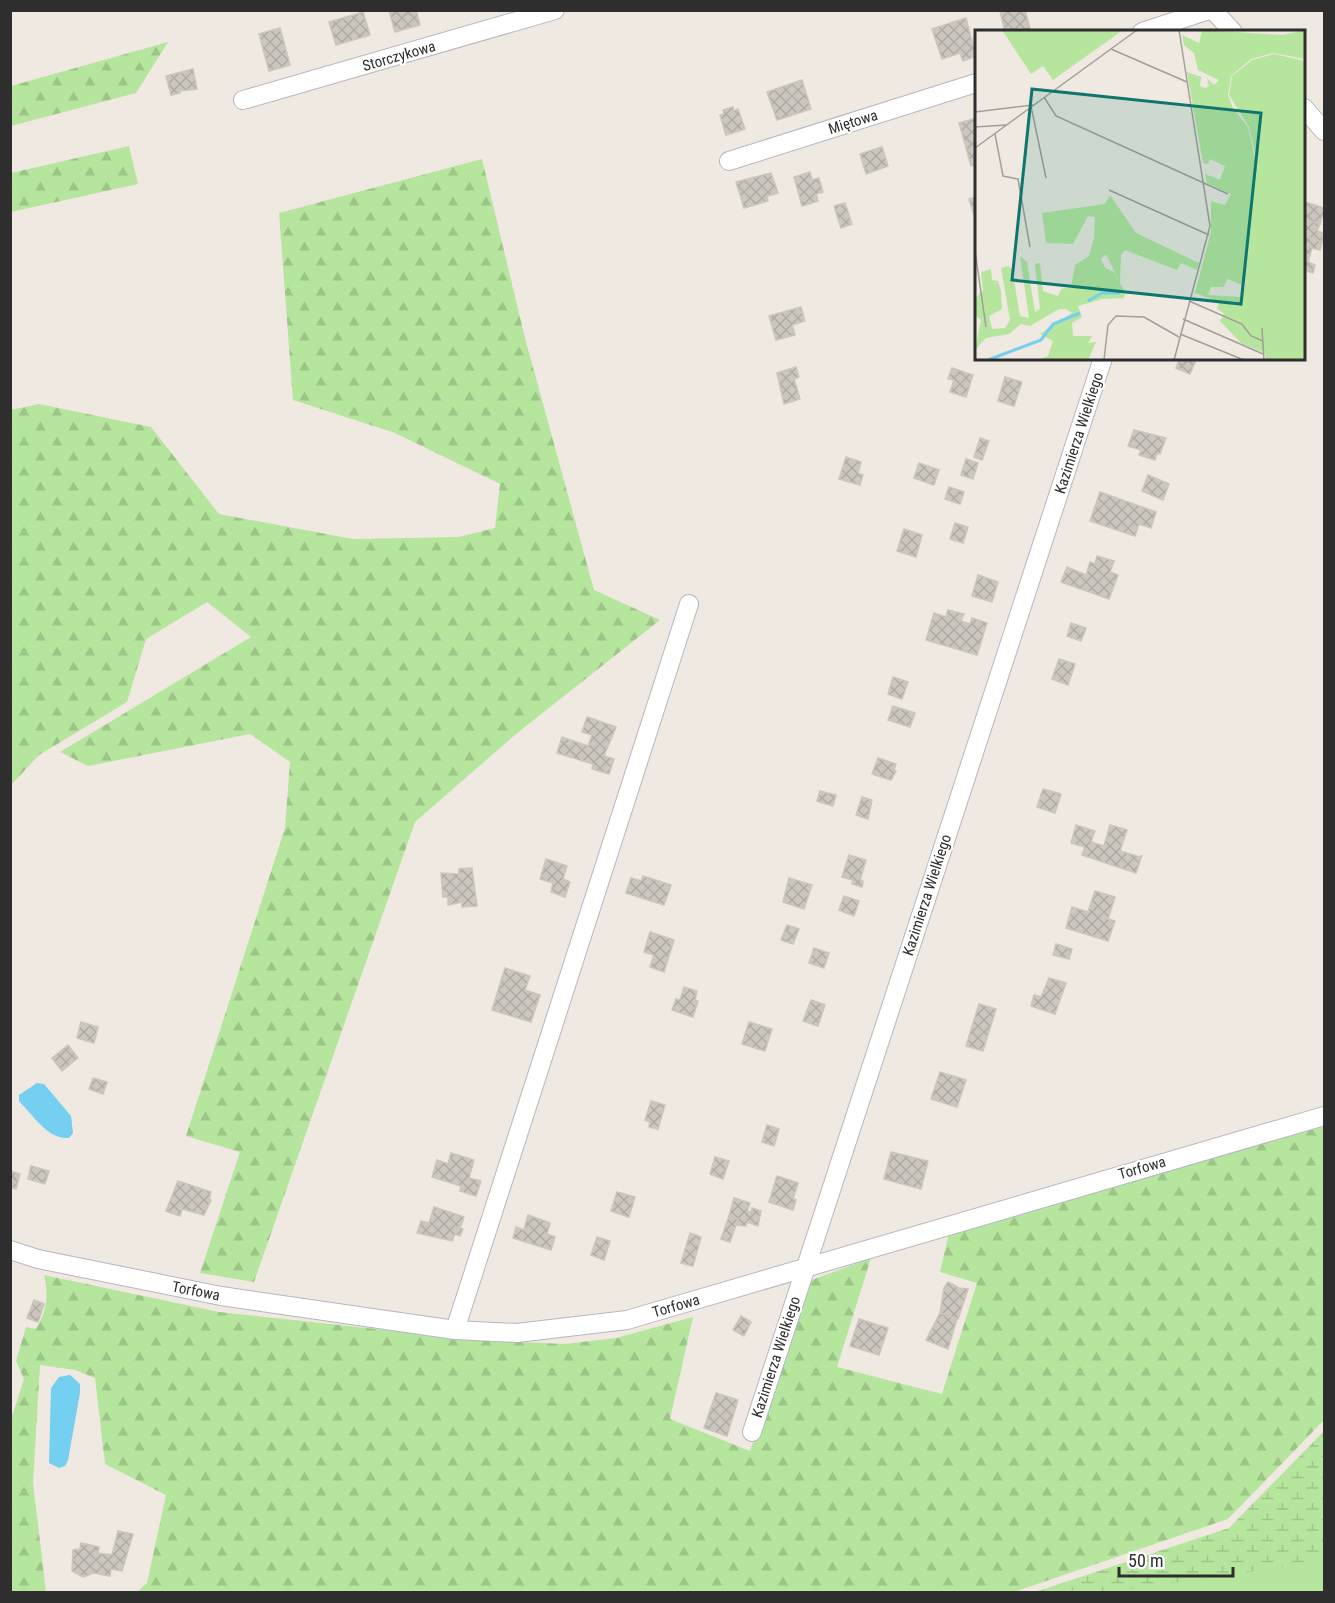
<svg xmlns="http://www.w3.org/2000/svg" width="1335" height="1603" font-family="'Roboto Condensed',sans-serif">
<defs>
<pattern id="forest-firs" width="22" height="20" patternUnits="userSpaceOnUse" patternTransform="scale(1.5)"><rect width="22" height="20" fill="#b6e59e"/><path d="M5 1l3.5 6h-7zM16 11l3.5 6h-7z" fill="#9dc588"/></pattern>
<pattern id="wetland-marsh" width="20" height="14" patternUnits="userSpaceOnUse" patternTransform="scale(1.5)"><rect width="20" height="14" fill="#b6e59e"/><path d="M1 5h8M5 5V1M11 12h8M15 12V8" fill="none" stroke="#9dc588"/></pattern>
<pattern id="building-cross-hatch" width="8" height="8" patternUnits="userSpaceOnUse" patternTransform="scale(1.5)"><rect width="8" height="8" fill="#cbc7bf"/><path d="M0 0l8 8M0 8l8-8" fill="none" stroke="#afaba4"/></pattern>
</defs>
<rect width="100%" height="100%" fill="#efe9e1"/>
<!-- forest -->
<g fill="url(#forest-firs)">
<polygon points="168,42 136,93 11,126 11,86"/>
<polygon points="129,146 138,184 11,212 11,173"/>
<polygon points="482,159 525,338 594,590 660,620 516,734 415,822 254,1282 200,1273 240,1152 186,1136 285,828 290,762 250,734 88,766 60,752 251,637 207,602 146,639 127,702 39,755 11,785 11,410 39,404 151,427 219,514 353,539 459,537 495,528 500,484 395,433 293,400 279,213"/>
<path d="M1324,1126v294l-96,99 -214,73h-877l10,-9 19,-88 -61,-31 -10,-86 -20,-8 -35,-5 -7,118 13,109h-35v-173l13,-40 -8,-18 10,-34 10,2c11,-18 13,-34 8,-54l175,37 259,28 87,4 51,-6 77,-21 -23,102 80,32 59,-170 62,-23 -34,109 105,27 35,-111 -37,-11 9,-39z"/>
</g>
<!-- wetland -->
<polygon fill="url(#wetland-marsh)" points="1324,1431 1324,1592 1035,1592 1229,1528"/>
<!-- park -->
<polygon fill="#b6e59e" points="1324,1561 1324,1592 1106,1592"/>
<!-- water -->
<g fill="#75cff0">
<path d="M37,1083l7,1 27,32 2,17 -4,5c-21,2 -36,-23 -50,-37v-6z"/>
<polygon points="70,1375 80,1384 80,1393 68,1460 65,1466 59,1468 49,1463 51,1388 59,1377"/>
</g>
<!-- building -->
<g fill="url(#building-cross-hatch)" stroke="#cbc5ba" stroke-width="1.5">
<polygon points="389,10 416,10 420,25 395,32"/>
<polygon points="1025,10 1031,32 1005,32 1000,11"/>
<polygon points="363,12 370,35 336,45 329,22"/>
<polygon points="966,18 976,56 963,61 960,53 942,59 932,29"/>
<polygon points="280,28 290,65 269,71 259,34"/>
<polygon points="193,69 197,89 179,91 180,93 171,95 166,76"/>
<polygon points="802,80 811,109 777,120 767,92"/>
<polygon points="733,107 734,111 738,109 745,129 726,135 720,115 724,114 723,110"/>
<polygon points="976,118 976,148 967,151 959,123"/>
<polygon points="882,147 888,166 866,174 860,154"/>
<polygon points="976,148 976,165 971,166 967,151"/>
<polygon points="810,172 812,180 819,178 823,192 816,194 818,201 802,206 794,177"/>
<polygon points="771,173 778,193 767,196 768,201 744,208 736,182"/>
<polygon points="976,197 976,221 969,199"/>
<polygon points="1305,202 1324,208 1324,217 1322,217 1320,224 1304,219"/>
<polygon points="845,203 852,224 841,228 834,206"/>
<polygon points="1304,219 1320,224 1317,231 1324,233 1322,242 1304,236"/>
<polygon points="1304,236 1322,242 1320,250 1312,248 1310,255 1304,253"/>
<polygon points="1304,253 1310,255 1308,262 1315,265 1313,273 1304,270"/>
<polygon points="801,307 805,321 792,325 795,335 776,340 769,316"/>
<polygon points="1180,358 1196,360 1190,374 1176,368"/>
<polygon points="796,367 799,377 794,379 800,399 784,404 777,373"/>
<polygon points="952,368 973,375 966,397 950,392 954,380 948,379"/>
<polygon points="1005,377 1022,382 1014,406 998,401"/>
<polygon points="1134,430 1166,438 1160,454 1157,453 1155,460 1139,455 1141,450 1128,446"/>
<polygon points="980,438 989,441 982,460 974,457"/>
<polygon points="846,457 861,462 858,473 863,475 860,485 839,479"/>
<polygon points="966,459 978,463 973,479 961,475"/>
<polygon points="919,463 939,470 934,485 914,478"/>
<polygon points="1148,475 1169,484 1163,500 1142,491"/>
<polygon points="949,487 964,492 960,504 945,499"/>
<polygon points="1100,492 1156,512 1151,528 1139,524 1135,536 1090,521"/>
<polygon points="955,523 968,527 963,543 950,539"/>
<polygon points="904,529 922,535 916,557 897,551"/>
<polygon points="1097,556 1114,561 1110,572 1118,575 1109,599 1061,582 1067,567 1086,575 1090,562 1095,564"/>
<polygon points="978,575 998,582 992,602 972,596"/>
<polygon points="948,610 964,614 961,621 970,624 972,618 987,623 977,655 926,640 934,613 946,617"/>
<polygon points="1071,623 1086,628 1081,641 1067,636"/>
<polygon points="1059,659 1075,664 1068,685 1052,679"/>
<polygon points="893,677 908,682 902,699 888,694"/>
<polygon points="893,706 915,713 910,727 888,720"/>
<polygon points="587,717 616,727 604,756 614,759 609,774 592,769 593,764 557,753 562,737 588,746 592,735 582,732"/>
<polygon points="878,758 896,764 894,770 896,771 891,780 872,774"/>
<polygon points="1043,789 1061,794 1055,813 1037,807"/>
<polygon points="820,791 836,795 833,806 817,801"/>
<polygon points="862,797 872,800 868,819 856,815"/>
<polygon points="1076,825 1095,831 1091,842 1104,846 1110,825 1127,830 1120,851 1140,857 1142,855 1136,873 1082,855 1085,847 1071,843"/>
<polygon points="849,855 866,860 860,880 863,881 862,887 852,884 853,880 842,877"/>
<polygon points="546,859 567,866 563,879 570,882 565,897 551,892 553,883 540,879"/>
<polygon points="472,868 477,906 462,907 462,902 448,905 448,897 443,897 441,873 459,874 459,869"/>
<polygon points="643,876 671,885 664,905 626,893 631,878 641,881"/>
<polygon points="789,878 812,885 804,909 783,902"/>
<polygon points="1095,891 1115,897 1108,919 1115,921 1108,941 1066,928 1072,907 1088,912"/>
<polygon points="844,896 859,901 854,916 839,910"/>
<polygon points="787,925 799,929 793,944 781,940"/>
<polygon points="650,932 674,940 664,972 650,967 654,955 644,952"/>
<polygon points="1056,944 1072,949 1069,959 1053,955"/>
<polygon points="814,948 829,953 824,968 809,963"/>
<polygon points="505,968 530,976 525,990 540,995 531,1022 492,1010"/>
<polygon points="1049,978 1066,983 1055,1014 1031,1006 1034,995 1041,997"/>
<polygon points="684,987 697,991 695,1000 698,1001 693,1017 672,1010 676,999 680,1000"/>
<polygon points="811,1000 825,1005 818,1026 803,1021"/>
<polygon points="979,1004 996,1009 983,1051 966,1046"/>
<polygon points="81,1022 98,1027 94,1043 77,1038"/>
<polygon points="749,1022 772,1029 765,1051 742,1044"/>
<polygon points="68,1045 78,1058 62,1071 52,1058"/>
<polygon points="940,1072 966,1080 957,1107 931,1099"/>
<polygon points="93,1078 107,1082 103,1094 89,1089"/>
<polygon points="651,1101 665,1105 658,1129 649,1127 650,1122 645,1120"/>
<polygon points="767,1125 779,1129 774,1146 762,1142"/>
<polygon points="891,1152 928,1161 921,1189 884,1179"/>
<polygon points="451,1153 474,1160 469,1178 481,1181 476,1196 460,1191 461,1186 432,1177 437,1160 448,1164"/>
<polygon points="715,1157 729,1161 723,1179 710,1174"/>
<polygon points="31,1166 49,1171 45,1184 28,1179"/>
<polygon points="10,1171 20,1174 16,1189 10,1187"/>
<polygon points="777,1176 798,1183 793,1199 796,1200 793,1210 769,1202"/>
<polygon points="178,1181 211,1192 209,1200 211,1200 204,1215 182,1209 180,1216 166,1211"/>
<polygon points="617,1192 635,1197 629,1217 611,1211"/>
<polygon points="734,1198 750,1203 747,1211 751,1212 752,1208 761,1211 758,1226 747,1222 746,1226 736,1225 738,1219 729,1216"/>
<polygon points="434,1207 464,1217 461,1226 457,1227 463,1229 460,1236 455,1234 452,1241 417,1233 421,1221 429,1223"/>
<polygon points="528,1215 550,1223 547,1234 555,1237 551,1250 513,1238 516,1227 524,1230"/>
<polygon points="729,1216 738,1219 730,1242 721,1239"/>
<polygon points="690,1233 701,1237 693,1266 681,1263"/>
<polygon points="597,1237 610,1241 604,1260 591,1255"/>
<polygon points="948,1282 959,1288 968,1289 958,1319 940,1313 944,1288"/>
<polygon points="34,1300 44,1304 38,1322 27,1318"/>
<polygon points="940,1313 957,1319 948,1349 926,1340"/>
<polygon points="741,1316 751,1322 744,1336 733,1330"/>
<polygon points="859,1319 888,1328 879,1355 850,1346"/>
<polygon points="716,1393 738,1400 727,1436 704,1428"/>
<polygon points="118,1531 133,1534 122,1571 111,1569 110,1576 94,1573 83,1577 72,1571 73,1550 80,1549 81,1543 99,1547 98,1553 112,1555"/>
</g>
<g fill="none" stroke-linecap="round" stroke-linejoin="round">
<!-- minor casing -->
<g stroke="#b4b7c1" stroke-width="20">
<g id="minor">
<polyline points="1213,10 1233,32"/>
<polyline points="1142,32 1209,10"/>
<polyline points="243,100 555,10"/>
<polyline points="1304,108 1324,131"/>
<polyline points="729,161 976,83"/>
<polyline points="10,1250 38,1259 221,1296 455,1330 517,1333 627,1320 1324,1116"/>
<polyline points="455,1330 689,604"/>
<polyline points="752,1432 1103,358"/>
</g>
</g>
<!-- minor -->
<use href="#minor" stroke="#fff" stroke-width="18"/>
</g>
<g text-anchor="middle" stroke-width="4.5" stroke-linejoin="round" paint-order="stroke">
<!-- street labels -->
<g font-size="15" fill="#2e2e2e" stroke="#fff">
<text transform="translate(399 56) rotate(-16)" y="5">Storczykowa</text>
<text transform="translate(853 122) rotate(-17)" y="5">Miętowa</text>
<text transform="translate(1079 433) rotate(-72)" y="5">Kazimierza Wielkiego</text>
<text transform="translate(927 895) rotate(-72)" y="5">Kazimierza Wielkiego</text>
<text transform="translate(1142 1168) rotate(-16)" y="5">Torfowa</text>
<text transform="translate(196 1291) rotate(11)" y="5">Torfowa</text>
<text transform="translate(676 1306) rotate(-16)" y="5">Torfowa</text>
<text transform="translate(776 1357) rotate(-72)" y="5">Kazimierza Wielkiego</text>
</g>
</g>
<!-- overview -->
<g transform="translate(975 30)">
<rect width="330" height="330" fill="#efe9e1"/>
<path d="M227,0l81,5 22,-5v29l-32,-6 -22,6 -20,17 -3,19 5,13 15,19 11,48 46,5v180h-39l-1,-7 -24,-10 -21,-22 4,-8 -7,-4 2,-7 -24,-9 16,-61v-31l14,4 6,-11 -24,-11 -2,-9 15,6 5,-14 -15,-7 -2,5 -5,-1 -16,-91 14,5 -1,9 5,2 4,-2 -2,-8 7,7 5,-5 -21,-10 -4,-17 -10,-8 -2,-10 17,8zM253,249l14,6 -1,12 -33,-2 3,-8h12zM135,165l26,38 63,30 -2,7 -16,-7 -4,7 -52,-20 -4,5 -1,28 -14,-29 -5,5 4,9 9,4 11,20 -1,6 -22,1 -24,7 4,11 -10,6 1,13h19l-4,7 8,-1 -8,18h-50l10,-4 5,-15 -13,-7 32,-21 -6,-4h-7l-29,17 -9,-2 -12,10 -23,4 -11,12 6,-30 -6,-5v-16l8,-9 -2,-18 10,-3 1,11 6,1 3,10 1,18 -13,7 3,13 13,-1 5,-8 -9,-52 7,-2 4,3 8,47 9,2 -9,-62 7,6 8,50 5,-3 -5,-45 5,-1 3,28 15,5 3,-7 10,-2 4,-22 14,-9 5,-18 1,-21 -7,-1 -15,28 -27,-1 -4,-30 63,-9z" fill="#b6e59e" fill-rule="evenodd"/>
<path d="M299,24l31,7v115l-45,-2 -11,-47 -20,-32 3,-19 20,-16z" fill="#b6e59e"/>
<path d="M27,0h121l-70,50 -10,-14 -12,8zM330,33v130l-27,9 -20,-14 -4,-123z" fill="#b6e59e"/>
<path fill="none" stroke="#75cff0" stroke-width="3" d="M113,271l14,-8h18M13,330l53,-20 12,-16 27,-11"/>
<path fill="none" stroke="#a29e99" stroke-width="1.5" d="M136,19l76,33M69,67l12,19 172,78M56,76l15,72M0,82l58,-7M0,97l31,-2M20,104l8,42 15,3 12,68M0,118l162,-118M134,160l100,45M0,221l11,76M214,271l53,23 9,12 12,5M208,289l80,35M287,298l2,32M205,304l64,26M129,330l4,-35 8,-9 28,1 35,20M199,330l36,-134 -31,-196"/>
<path fill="#0f766e" fill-opacity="0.15" stroke="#0f766e" stroke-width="3" d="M57,59l229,24 -20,191 -229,-24z"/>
<rect width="330" height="330" fill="none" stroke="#2e2e2e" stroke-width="3"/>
</g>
<!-- border -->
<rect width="1335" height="1603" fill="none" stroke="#2e2e2e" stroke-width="24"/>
<!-- scale -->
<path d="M1119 1567v9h114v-9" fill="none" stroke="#2e2e2e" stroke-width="3"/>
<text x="1128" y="1567" font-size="18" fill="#2e2e2e" stroke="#ffffff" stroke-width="4.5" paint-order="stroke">50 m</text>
</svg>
